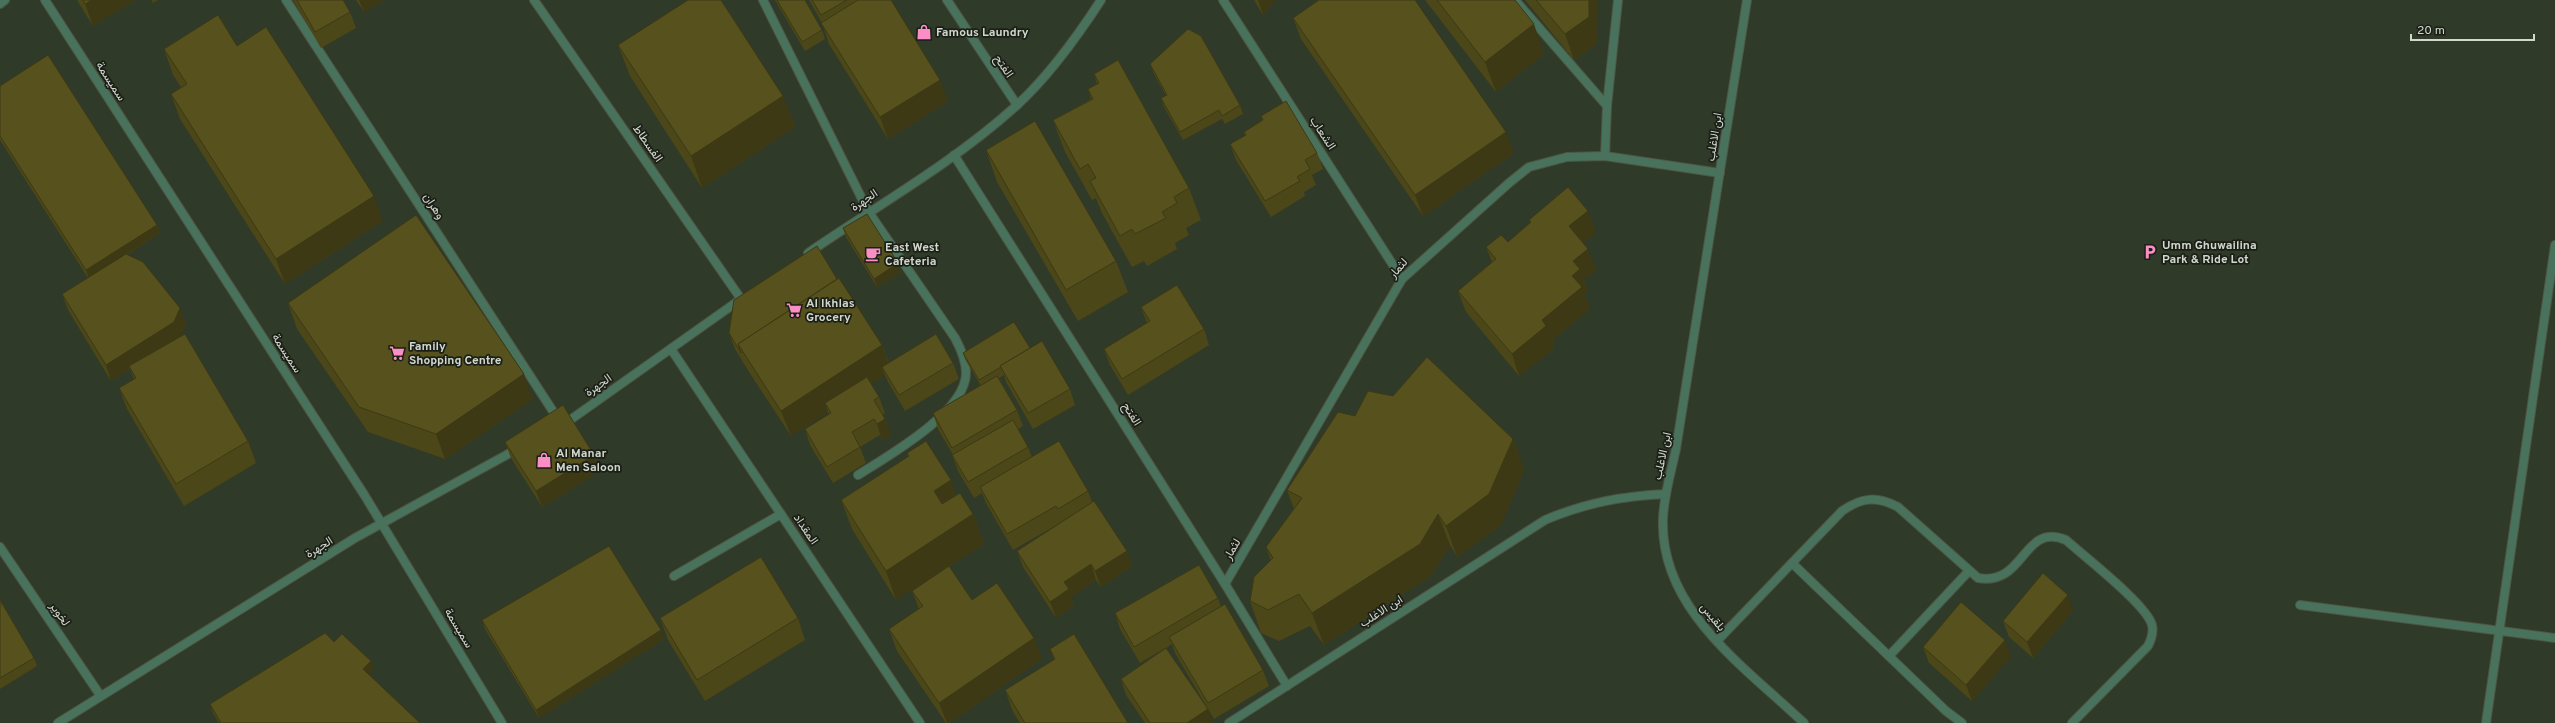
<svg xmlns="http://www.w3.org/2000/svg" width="2555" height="723" font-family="Overpass,Vazirmatn,sans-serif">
<rect width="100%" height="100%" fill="#303a28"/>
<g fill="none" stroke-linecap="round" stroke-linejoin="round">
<!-- service casing -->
<g stroke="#4d5645" stroke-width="10">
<g id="service">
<polyline points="1515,0 1607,106"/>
<polyline points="1605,156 1607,106 1618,0"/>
<path d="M858,475c30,-19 108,-63 108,-102 0,-13 -5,-24 -11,-35l-87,-127"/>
<polyline points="1792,563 1946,711 1962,723"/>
<polyline points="674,576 781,514"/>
<polyline points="2300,605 2555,638"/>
<path d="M1717,641l125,-130c20,-14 35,-15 56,-4l80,71c48,8 44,-56 88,-38 19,17 81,65 86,85 2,8 -1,15 -4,21l-76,77"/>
<polyline points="1889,656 1968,572"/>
<polyline points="2486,723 2555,245"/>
</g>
</g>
<!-- minor casing -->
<g stroke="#4d5645" stroke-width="10">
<g id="minor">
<polyline points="45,0 365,496 502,723"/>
<polyline points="286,0 558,419"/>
<polyline points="534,0 741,299"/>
<polyline points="763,0 868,211"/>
<polyline points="947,0 1017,105"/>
<polyline points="1223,0 1402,279"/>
<path d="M1747,0l-71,449c-5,23 -12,46 -13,69 -4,91 82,149 141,205"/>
<polyline points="0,4 5,0"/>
<polyline points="954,155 1225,584 1287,686"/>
<polyline points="671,349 920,723"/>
<polyline points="0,547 100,695"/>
<polyline points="1225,584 1402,279 1509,183 1529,167 1567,157 1605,156 1720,173"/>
<path d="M1229,723l316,-203c40,-17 77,-24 121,-26"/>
</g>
</g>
<!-- tertiary casing -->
<g stroke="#4d5645" stroke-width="10">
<g id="tertiary">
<path d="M808,253c70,-48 145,-90 208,-147 33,-30 61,-69 85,-106"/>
<polyline points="563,425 741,299"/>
<polyline points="58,723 355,538 519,448"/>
</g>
</g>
<!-- service -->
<use href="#service" stroke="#48725c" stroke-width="8"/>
<!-- minor -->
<use href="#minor" stroke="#48725c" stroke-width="8"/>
<!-- tertiary -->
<use href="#tertiary" stroke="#48725c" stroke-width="8"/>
</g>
<!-- wall -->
<g fill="#4b4719">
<polygon points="77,0 135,0 93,26"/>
<polygon points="151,0 158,0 153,3"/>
<polygon points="293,0 343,0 350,12 356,28 321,48"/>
<polygon points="356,0 384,0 364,12"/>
<polygon points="775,0 805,0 822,30 825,39 805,51"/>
<polygon points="809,0 891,0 948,101 888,139 829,44 822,23"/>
<polygon points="1254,0 1275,0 1263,15"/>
<polygon points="1425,0 1515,0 1544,54 1496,92"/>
<polygon points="1525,0 1598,0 1598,43 1574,60"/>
<polygon points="1293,18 1514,153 1423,216 1301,39"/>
<polygon points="618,45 783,96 795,127 702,188 630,76"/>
<polygon points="237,46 383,221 285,284 180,119 171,94 181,87 173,75 164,49"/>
<polygon points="1150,64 1240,105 1243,114 1225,124 1222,119 1183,140 1164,107 1161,98 1166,96 1153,72"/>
<polygon points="1094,74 1189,188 1201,220 1186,228 1189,235 1175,243 1177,249 1147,266 1144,261 1132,267 1102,213 1096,198 1092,200 1065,152 1053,120 1091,99 1088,89 1097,84"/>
<polygon points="0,86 157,225 160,233 127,255 186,324 180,337 248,441 256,463 184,506 127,409 119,388 134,379 130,369 111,381 68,310 62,294 88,278 0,140"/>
<polygon points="1261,116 1317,153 1323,169 1312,175 1316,185 1304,192 1305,196 1271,217 1236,160 1230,144 1245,136 1244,132 1262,120"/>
<polygon points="986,150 1116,261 1128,292 1078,321 997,182"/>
<polygon points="1529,220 1596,232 1583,243 1596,270 1584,280 1588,291 1584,294 1590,309 1552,340 1554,348 1519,376 1466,312 1458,291 1492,262 1486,247 1508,242 1530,223"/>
<polygon points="843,228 898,263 901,272 877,287 846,237"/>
<polygon points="837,279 882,345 889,363 953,363 959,379 905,411 888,382 885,375 871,384 879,397 885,413 883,414 885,419 891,435 882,440 880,435 860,447 866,463 833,483 810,445 805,429 829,414 828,412 791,436 747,369 735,349 729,333"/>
<polygon points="288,303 533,399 445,459 368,432 297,329"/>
<polygon points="1141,307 1204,329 1209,345 1128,395 1110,365 1104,349 1147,323"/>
<polygon points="1030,348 1070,389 1075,405 1033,429 1006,382 1004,375 999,378 1017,410 1023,426 1018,429 1028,447 1032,457 1088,491 1092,502 1132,566 1101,587 1096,580 1071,597 1074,605 1056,618 1023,567 1017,551 1062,522 1013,550 986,503 982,493 974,498 958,471 952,455 953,455 938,429 933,413 981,386 966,361 963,353"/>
<polygon points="1355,416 1513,439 1524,470 1501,525 1457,557 1450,545 1431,576 1324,645 1310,626 1279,641 1261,633 1250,601 1271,561 1266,547 1294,509 1287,490"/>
<polygon points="505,442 594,455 600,471 542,507 511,458"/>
<polygon points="907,453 951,480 956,496 973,514 984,544 896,600 852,529 841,500 908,457"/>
<polygon points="912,591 972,600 1034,638 1042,659 949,723 946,723 897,651 889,629 919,609"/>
<polygon points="1218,598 1221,607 1263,670 1269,686 1214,719 1175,653 1172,644 1166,648 1213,723 1145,723 1126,695 1121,679 1165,648 1140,663 1120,629 1115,613"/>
<polygon points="0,600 34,658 37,666 0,689"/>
<polygon points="2073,610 2033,658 2009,637 2003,621"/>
<polygon points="660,618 798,618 805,640 705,701 668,640"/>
<polygon points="482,620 664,639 539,718 485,629"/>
<polygon points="334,642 374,670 369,675 420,723 219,723 213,713 210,704"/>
<polygon points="1923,647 2011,656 1972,701 1929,663"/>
<polygon points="1050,649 1128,723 1020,723 1013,712 1005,690 1054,660"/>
</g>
<!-- shaded-wall -->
<g fill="#3d3914">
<polygon points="92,0 135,0 93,26 85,4"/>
<polygon points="359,0 384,0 364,12"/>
<polygon points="1258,0 1275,0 1263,15"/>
<polygon points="1589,0 1598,0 1598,43 1574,60 1565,34"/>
<polygon points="1534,24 1544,54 1496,92 1485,62"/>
<polygon points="940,80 948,101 888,139 880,117"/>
<polygon points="783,96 795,127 702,188 691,156"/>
<polygon points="1506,132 1514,153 1423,216 1415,195"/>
<polygon points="374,196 383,221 285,284 276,259"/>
<polygon points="1588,211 1596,232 1577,248 1569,226"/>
<polygon points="157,225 160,233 89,279 86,270"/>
<polygon points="1588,249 1596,270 1584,280 1588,291 1584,294 1590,309 1552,340 1554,348 1519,376 1512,354 1572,276 1573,261"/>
<polygon points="898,263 901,272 877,287 874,279"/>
<polygon points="180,308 186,324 180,338 129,366 130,369 111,381 106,365"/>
<polygon points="882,345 891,371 882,367 885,375 830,411 825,403 828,412 791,436 781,411"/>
<polygon points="524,374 533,399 445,459 436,434"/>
<polygon points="885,419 891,435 882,440 877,424"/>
<polygon points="1513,439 1524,470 1501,525 1457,557 1446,526"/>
<polygon points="594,455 600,471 542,507 536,491"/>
<polygon points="951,480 961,510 945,520 934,491"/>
<polygon points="973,514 984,544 896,600 886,571"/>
<polygon points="1438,514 1450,545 1431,576 1324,645 1312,613"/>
<polygon points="1127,551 1132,566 1101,587 1095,571"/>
<polygon points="1091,564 1096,580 1071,597 1074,605 1056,618 1050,602 1064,582"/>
<polygon points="2068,595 2073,610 2033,658 2027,642"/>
<polygon points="661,630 664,639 539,718 536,710"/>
<polygon points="1034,638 1042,659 949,723 947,723 939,703"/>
<polygon points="2005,640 2011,656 1972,701 1966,685"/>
<polygon points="371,661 374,670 367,678 363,669"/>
<polygon points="1208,709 1213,723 1187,723"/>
</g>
<!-- building -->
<g fill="#57521d" stroke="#3d3914">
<polygon points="83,0 92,0 85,4"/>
<polygon points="297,0 343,0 350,12 315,32"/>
<polygon points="688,0 721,0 783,96 691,156 618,45"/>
<polygon points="777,0 805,0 822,30 802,42"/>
<polygon points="812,0 847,0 821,15"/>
<polygon points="858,0 891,0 940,80 880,117 821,23"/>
<polygon points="1319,0 1415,0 1506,132 1415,195 1293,18"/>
<polygon points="1437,0 1515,0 1534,24 1485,62"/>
<polygon points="1536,0 1589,0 1589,17 1565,34"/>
<polygon points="218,15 237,46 266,27 374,196 276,259 171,94 187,84 164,49"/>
<polygon points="1188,29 1201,36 1240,105 1222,116 1219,110 1180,132 1161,98 1167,95 1150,64"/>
<polygon points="48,55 157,225 86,270 0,136 0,86"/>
<polygon points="1118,60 1189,188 1174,197 1177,203 1162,212 1166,218 1135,234 1132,229 1120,236 1090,181 1096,178 1088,164 1080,169 1053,120 1093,99 1088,89 1099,83 1094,74"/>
<polygon points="1286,101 1317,153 1305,160 1310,169 1297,177 1300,181 1265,201 1230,144 1246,135 1244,132 1263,120 1261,116"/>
<polygon points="1035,121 1116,261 1066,290 986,150"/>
<polygon points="1568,187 1588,211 1569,226 1588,249 1573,261 1580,269 1572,276 1582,287 1542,320 1546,326 1512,354 1458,291 1496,259 1486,247 1501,235 1508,242 1531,222 1529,220"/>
<polygon points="867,214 898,263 874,279 843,228"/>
<polygon points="416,215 524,374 436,434 359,407 288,303"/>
<polygon points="817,246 837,279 738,344 741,353 729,333 734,300"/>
<polygon points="126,254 143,262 180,308 174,322 106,365 62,294"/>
<polygon points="839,278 882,345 781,411 738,344"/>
<polygon points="1177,285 1204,329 1122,379 1104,349 1150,321 1141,307"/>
<polygon points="1014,322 1030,348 1000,366 1001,367 979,380 963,353"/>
<polygon points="185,334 248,441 176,484 119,388 136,378 129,366"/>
<polygon points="936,334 953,363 899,395 882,367"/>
<polygon points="1042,341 1070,389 1028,413 1000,366"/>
<polygon points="1427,357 1513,439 1489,494 1446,526 1438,514 1420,544 1312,613 1299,594 1268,610 1250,601 1254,577 1273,558 1266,547 1302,498 1287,490 1338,412 1355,416 1368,391 1393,396"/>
<polygon points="997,376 1017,410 952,448 933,413"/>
<polygon points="867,377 879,397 874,400 885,419 877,424 874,419 852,432 860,447 827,467 805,429 831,413 825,403"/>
<polygon points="563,405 594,455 536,491 505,442"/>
<polygon points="1013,420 1028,447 968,482 952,455"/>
<polygon points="926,441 951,480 934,491 942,504 960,493 973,514 886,571 841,500 909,456 907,453"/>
<polygon points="1059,441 1088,491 1058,509 1056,506 1007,534 980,487"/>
<polygon points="1094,501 1127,551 1095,571 1091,564 1064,582 1069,589 1050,602 1017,551"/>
<polygon points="609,546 661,630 536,710 482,620"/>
<polygon points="761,557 798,618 697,680 660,618"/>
<polygon points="1199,565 1218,598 1134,647 1115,613"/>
<polygon points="949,566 972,600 997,583 1034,638 939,703 889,629 923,606 912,591"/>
<polygon points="2043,573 2068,595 2027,642 2003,621"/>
<polygon points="0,600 34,658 0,678"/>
<polygon points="1961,602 2005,640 1966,685 1923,647"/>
<polygon points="1225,604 1263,670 1208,703 1169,637"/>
<polygon points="325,633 334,642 342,634 371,661 363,669 420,723 221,723 210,704"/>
<polygon points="1074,634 1128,723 1025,723 1005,690 1055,659 1050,649"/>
<polygon points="1166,648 1208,709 1187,723 1150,723 1121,679"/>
</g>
<!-- icons -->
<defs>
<g id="shop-bare" transform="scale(1.2)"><path d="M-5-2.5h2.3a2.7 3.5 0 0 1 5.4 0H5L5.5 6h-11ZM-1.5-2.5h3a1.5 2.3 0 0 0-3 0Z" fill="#fb8fc5" stroke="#1b1f17" stroke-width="2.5" paint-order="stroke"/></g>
<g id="parking-bare" transform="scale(1.2)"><path d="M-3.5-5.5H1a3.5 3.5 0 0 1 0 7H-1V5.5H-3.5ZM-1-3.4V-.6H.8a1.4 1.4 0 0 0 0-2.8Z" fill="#fb8fc5" stroke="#1b1f17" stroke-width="2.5" paint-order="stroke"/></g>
<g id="cafe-bare" transform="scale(1.2)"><path d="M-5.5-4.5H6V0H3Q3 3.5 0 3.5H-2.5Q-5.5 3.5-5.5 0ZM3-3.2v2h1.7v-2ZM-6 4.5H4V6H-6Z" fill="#fb8fc5" stroke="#1b1f17" stroke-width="2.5" paint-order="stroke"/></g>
<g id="supermarket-bare" transform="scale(1.2)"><path d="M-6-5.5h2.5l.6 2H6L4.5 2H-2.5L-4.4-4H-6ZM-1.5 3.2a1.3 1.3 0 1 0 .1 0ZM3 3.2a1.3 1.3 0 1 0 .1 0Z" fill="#fb8fc5" stroke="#1b1f17" stroke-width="2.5" paint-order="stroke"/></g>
</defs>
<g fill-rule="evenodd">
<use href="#shop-bare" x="924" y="32"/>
<use href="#parking-bare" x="2150" y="252"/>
<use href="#cafe-bare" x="873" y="254"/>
<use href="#supermarket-bare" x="794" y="310"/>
<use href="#supermarket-bare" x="397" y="353"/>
<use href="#shop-bare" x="544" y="460"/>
</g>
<g text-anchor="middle" stroke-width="3.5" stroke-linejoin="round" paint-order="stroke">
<!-- poi labels -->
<g font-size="12" font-weight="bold" fill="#d0d7cb" stroke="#1b1f17" text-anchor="start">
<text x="936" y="36">Famous Laundry</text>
<text x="2162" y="249">Umm Ghuwailina<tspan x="2162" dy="14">Park &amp; Ride Lot</tspan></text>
<text x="885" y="251">East West<tspan x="885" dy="14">Cafeteria</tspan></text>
<text x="806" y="307">Al Ikhlas<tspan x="806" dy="14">Grocery</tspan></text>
<text x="409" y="350">Family<tspan x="409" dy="14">Shopping Centre</tspan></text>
<text x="556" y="457">Al Manar<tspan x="556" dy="14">Men Saloon</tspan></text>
</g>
<!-- street labels -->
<g font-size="12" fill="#d0d7cb" stroke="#1b1f17">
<text transform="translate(1004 66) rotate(56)" y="4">الفتح</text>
<text transform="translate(111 81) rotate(57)" y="4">سميسمة</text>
<text transform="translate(1323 133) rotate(57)" y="4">الشعاب</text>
<text transform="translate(1714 137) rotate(-81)" y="4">ابن الاغلب</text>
<text transform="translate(648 143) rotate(55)" y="4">الفسطاط</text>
<text transform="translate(864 200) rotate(-34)" y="4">الجهرة</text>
<text transform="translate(434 206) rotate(57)" y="4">وهران</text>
<text transform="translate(1398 268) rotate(-48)" y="4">لثمار</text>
<text transform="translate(287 353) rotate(57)" y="4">سميسمة</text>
<text transform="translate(598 385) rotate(-35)" y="4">الجهرة</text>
<text transform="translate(1132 414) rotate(58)" y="4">الفتح</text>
<text transform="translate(1662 456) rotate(-78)" y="4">ابن الاغلب</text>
<text transform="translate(806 529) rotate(56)" y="4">المقداد</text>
<text transform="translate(319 547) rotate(-32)" y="4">الجهرة</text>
<text transform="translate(1232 549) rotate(-60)" y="4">لثمار</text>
<text transform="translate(1381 611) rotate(-33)" y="4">ابن الاغلب</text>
<text transform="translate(60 614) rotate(56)" y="4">لخوير</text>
<text transform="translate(1713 617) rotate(50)" y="4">بلقيس</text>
<text transform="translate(459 628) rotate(59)" y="4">سميسمة</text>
</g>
</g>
<!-- scale -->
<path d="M2411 34v6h123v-6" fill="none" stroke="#d0d7cb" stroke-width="2"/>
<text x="2417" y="34" font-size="12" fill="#d0d7cb" stroke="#1b1f17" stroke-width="3" paint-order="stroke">20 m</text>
</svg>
